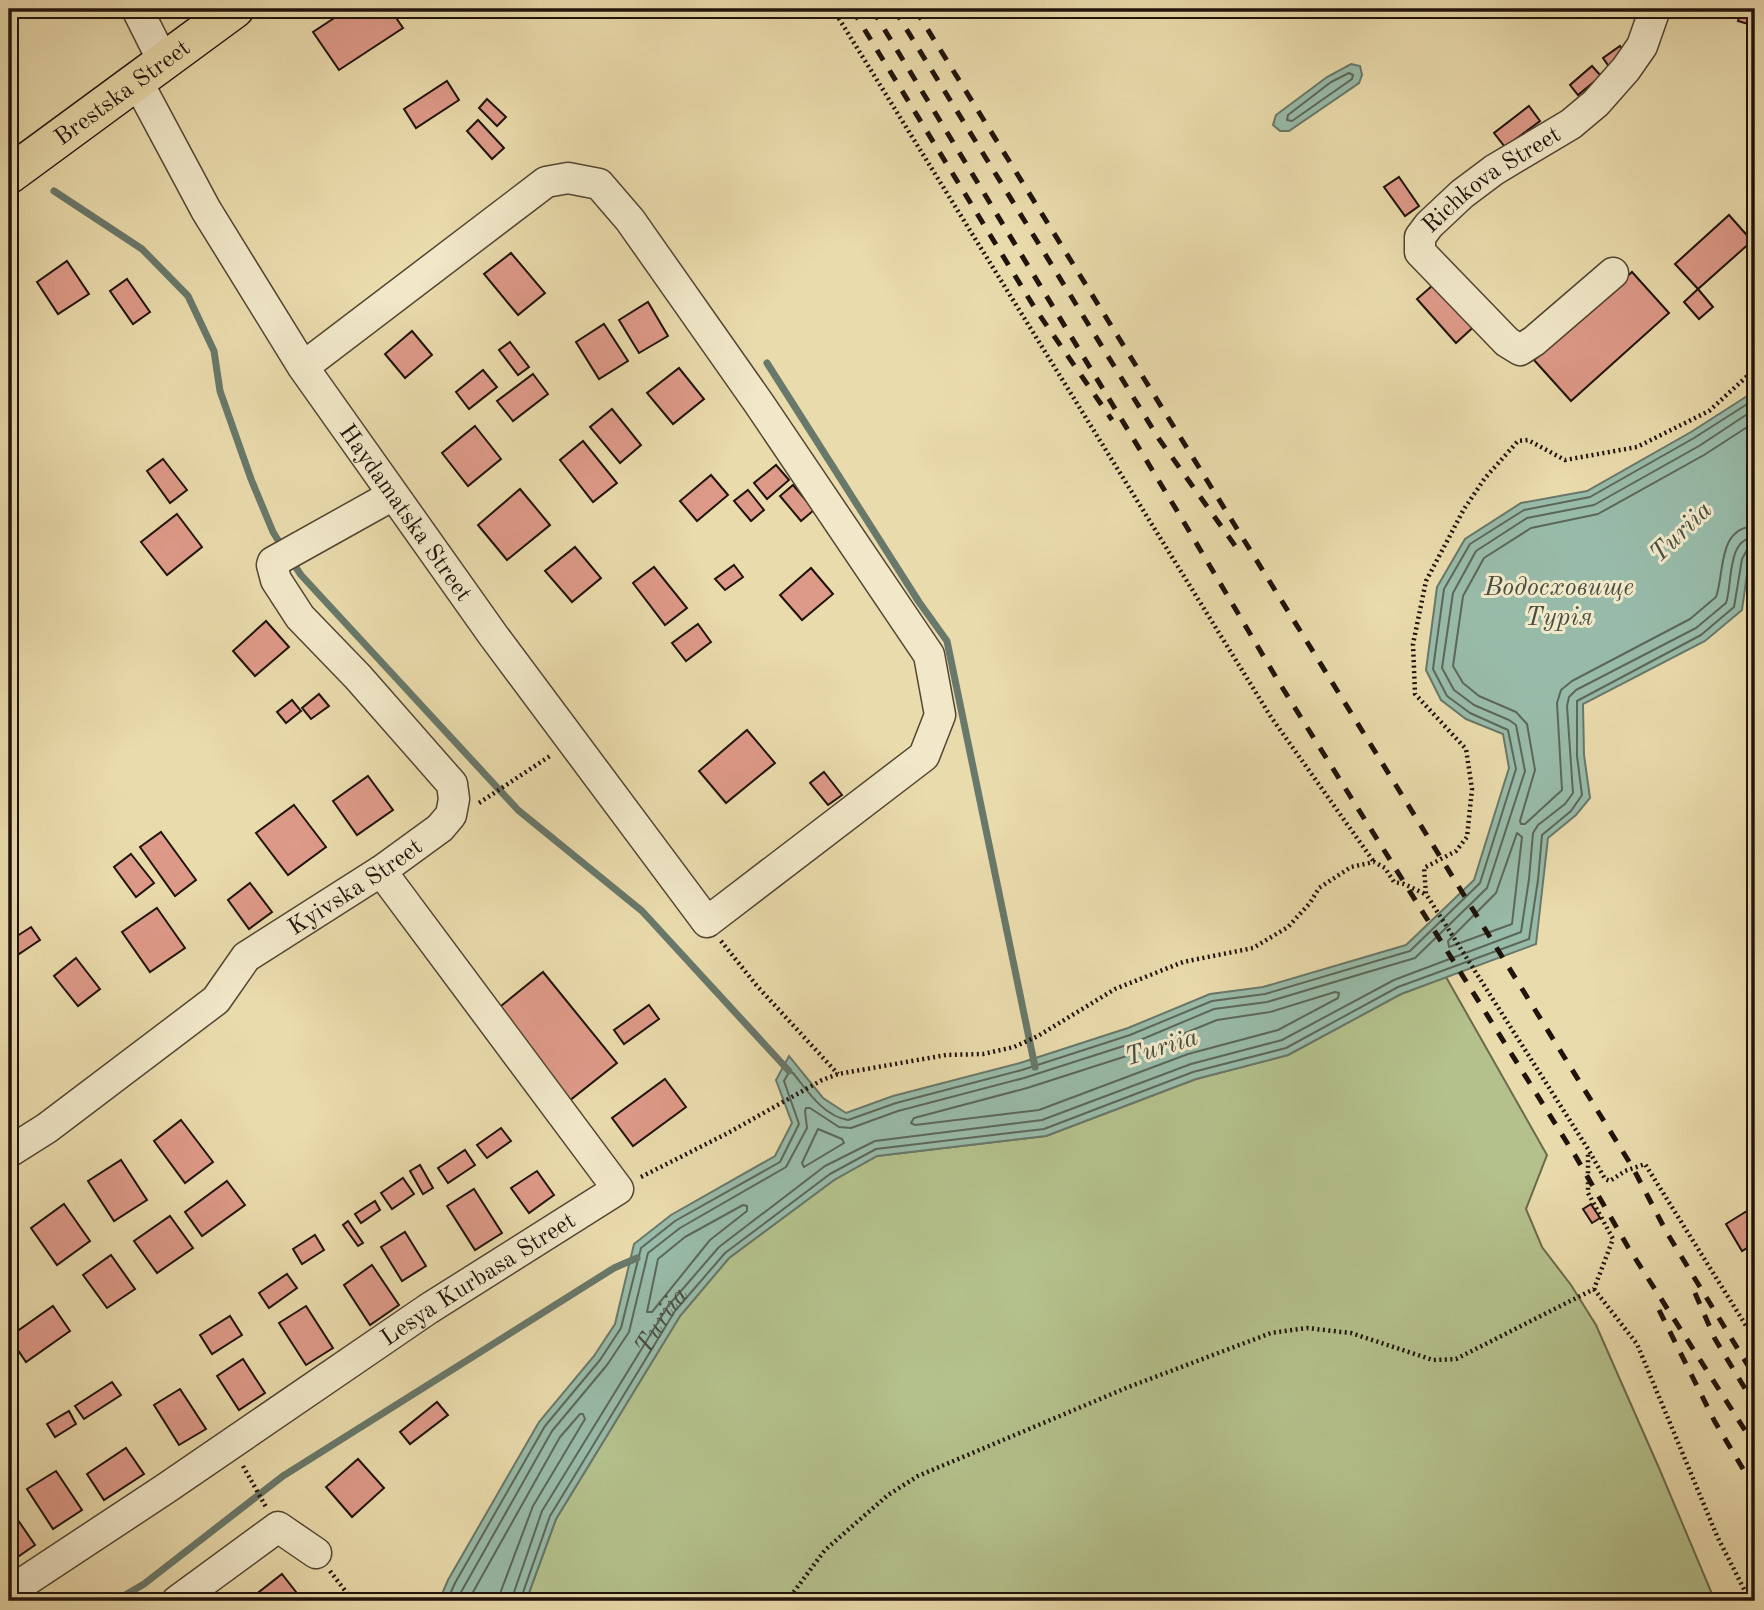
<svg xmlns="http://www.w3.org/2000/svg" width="1764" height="1610" font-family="'Old Standard TT',serif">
<rect width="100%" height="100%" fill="#eadbac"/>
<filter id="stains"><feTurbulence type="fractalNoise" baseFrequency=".00286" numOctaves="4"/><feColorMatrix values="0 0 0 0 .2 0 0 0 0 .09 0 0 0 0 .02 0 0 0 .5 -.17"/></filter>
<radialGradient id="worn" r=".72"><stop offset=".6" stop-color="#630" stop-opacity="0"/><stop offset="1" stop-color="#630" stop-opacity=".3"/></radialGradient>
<!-- green -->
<polygon fill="#b4c18c" stroke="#6a6a4c" stroke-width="2" points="1446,977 1547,1155 1526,1209 1542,1247 1571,1285 1596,1325 1659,1468 1715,1601 526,1601 556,1519 680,1316 729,1258 834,1180 877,1156 1046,1136 1196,1079 1288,1055 1401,994"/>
<!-- water -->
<g fill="#98bba9" stroke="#68786a" stroke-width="2">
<polygon points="1351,64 1360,66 1362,75 1359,83 1289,131 1280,131 1273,125 1276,115 1327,77"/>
<polygon points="1755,391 1755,546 1749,560 1742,610 1705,641 1583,704 1584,755 1590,798 1576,815 1548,838 1536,944 1401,994 1288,1055 1196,1079 1046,1136 877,1156 834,1180 729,1258 680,1316 556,1519 526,1601 439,1601 448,1580 539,1422 594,1356 615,1324 634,1244 671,1215 775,1156 792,1123 776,1080 789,1056 823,1098 846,1113 893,1096 1020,1063 1128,1028 1210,994 1263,987 1406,945 1474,880 1509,768 1503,734 1466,719 1441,700 1426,670 1437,587 1465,539 1521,503 1587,491 1691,432"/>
</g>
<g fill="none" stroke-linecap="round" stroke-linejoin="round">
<!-- shore -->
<g stroke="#5c675a" stroke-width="2">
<polygon points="1349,73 1353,75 1352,79 1292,121 1287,120 1288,115 1331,82"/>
<path d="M1755,422l-51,33 -106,59 -67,14 -47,30 -21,38 -10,70 10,17 16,13 37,16 11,12 8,46 -15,51 1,3h4l37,-34 -5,-87 4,-13 11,-9 118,-62 26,-22c9,-25 1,-69 39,-71"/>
<polygon points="1517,833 1522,837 1512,924 1449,947 1448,941 1496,893"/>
<polygon points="1335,992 1339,993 1338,998 1278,1030 1188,1054 1039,1110 915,1125 911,1123 914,1118 1027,1088 1136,1053 1217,1020 1270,1012"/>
<polygon points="818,1129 842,1139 844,1143 804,1167 802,1163"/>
<polygon points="743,1205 747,1206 747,1211 710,1240 652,1312 647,1312 658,1259 685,1237"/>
<path d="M447,1601l8,-18 90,-157 55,-66 21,-32 20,-80 34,-27 105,-59 19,-38 -15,-43 5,-9 4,1c14,17 30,43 55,47l48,-17 126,-33 108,-35 82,-34 53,-7 145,-43 70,-68 36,-114 -8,-39 -38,-17 -23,-17 -14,-27 11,-80 26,-45 54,-34 66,-13 104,-59 61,-39"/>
<polyline points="456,1601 552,1431 607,1365 629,1332 648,1253 680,1228 786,1167 807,1128 805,1111 806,1108 810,1108 839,1127 851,1128 898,1111 1024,1078 1133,1043 1214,1009 1267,1002 1415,958 1487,888 1525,771 1516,725 1509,720 1474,705 1454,690 1442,668 1453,593 1476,551 1527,518 1594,505 1699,446 1755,409"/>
<polyline points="468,1601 560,1437 580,1414 583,1414 585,1419 533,1506 501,1591 500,1601"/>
<path id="s1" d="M511,1601l31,-90 126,-205 51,-59 106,-81 50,-25 167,-21 149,-56 91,-24 112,-60 127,-48 8,-53 4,-46 5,-8 27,-21 8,-11 -6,-87 2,-9 7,-7 120,-62 30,-25c7,-20 0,-64 29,-66"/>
<polyline points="520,1601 550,1516 675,1311 725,1253 830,1174 876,1149 1044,1129 1193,1072 1286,1048 1398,987 1529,939 1538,880 1542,835 1571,811 1582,795 1577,756 1577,701 1701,635 1734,607 1742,559 1748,548 1755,546"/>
</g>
<!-- stream -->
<g stroke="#68786a" stroke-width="7">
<polyline points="54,191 142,249 188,296 214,351 220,391 251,479 273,532 284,550"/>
<polyline points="767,363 919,602 947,641 1035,1067"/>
<polyline points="291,560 301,575 518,810 642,911 789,1071"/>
<polyline points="115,1601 144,1584 283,1476 614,1268 637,1258"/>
</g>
</g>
<!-- building -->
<g fill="#de9a89" stroke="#1f130b" stroke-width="2">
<polygon points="348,9 390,9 403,28 339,70 313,32"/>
<polygon points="1742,9 1755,9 1755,26 1738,21"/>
<polygon points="1620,46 1627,56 1610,68 1603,58"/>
<polygon points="1592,66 1601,76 1578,95 1570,85"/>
<polygon points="447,81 459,100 416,128 404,109"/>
<polygon points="487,99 506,117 497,126 479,108"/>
<polygon points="1529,106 1540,121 1505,147 1494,133"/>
<polygon points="478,120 504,148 492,159 467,131"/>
<polygon points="1399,177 1419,206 1405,216 1384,187"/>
<polygon points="1729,215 1752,241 1698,289 1675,264"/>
<polygon points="511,253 545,293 518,315 484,274"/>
<polygon points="67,261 89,294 58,314 37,282"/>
<polygon points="1632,272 1669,313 1571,401 1534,360"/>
<polygon points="127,279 150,312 133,324 110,291"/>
<polygon points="1440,279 1479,322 1456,343 1417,299"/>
<polygon points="1698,289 1713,307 1699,319 1684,302"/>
<polygon points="648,302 668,336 639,353 619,320"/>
<polygon points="604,324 628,361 599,379 576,342"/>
<polygon points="412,331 432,355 405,378 385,354"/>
<polygon points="510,342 529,367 518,375 499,350"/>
<polygon points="679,368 704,399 673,424 647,393"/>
<polygon points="483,370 497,387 469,409 456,392"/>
<polygon points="533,374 548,394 513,421 497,401"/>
<polygon points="612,409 641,445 620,463 590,427"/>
<polygon points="475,426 501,459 468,486 442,453"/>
<polygon points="583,441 617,483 593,502 560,460"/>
<polygon points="163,459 187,490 170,503 147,471"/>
<polygon points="776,465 789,480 767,499 754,483"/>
<polygon points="711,475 728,495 697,521 680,501"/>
<polygon points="793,485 814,510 801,521 780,496"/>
<polygon points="520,489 550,525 507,560 478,525"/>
<polygon points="748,490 764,510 751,521 734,501"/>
<polygon points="177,514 202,547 167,575 141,542"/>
<polygon points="575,547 601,578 572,602 545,571"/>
<polygon points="734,565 743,577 725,590 715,579"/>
<polygon points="654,567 687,608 665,625 633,583"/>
<polygon points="811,568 833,594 802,620 780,595"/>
<polygon points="266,621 289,647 255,676 233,651"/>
<polygon points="698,624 711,642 686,661 672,643"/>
<polygon points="319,694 329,706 311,719 302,708"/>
<polygon points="292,700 301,711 286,723 277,712"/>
<polygon points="747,730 775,763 726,803 699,771"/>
<polygon points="824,772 842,795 828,805 810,783"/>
<polygon points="368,776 393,810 357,835 333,801"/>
<polygon points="294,805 326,847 288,875 256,833"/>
<polygon points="161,832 196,880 175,896 140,847"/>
<polygon points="131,854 154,883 136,897 114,867"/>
<polygon points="250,883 272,912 249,929 228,900"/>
<polygon points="157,908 185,948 150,972 122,932"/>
<polygon points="31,927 40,940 19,954 11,940"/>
<polygon points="76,958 100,989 78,1006 54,976"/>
<polygon points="543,972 617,1063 569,1101 496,1010"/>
<polygon points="649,1005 659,1019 624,1044 614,1030"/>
<polygon points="665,1079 686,1107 633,1146 612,1118"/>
<polygon points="181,1120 213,1162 185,1183 154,1141"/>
<polygon points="501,1128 511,1141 487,1158 477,1145"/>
<polygon points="465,1150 475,1165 448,1183 438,1168"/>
<polygon points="121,1160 147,1200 114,1221 88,1181"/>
<polygon points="420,1165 433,1188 423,1194 410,1171"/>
<polygon points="537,1171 554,1195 529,1213 511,1188"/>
<polygon points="403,1178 414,1194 392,1209 381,1193"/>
<polygon points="227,1181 245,1205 202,1236 185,1212"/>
<polygon points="474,1189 502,1233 475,1250 447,1206"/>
<polygon points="375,1201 380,1210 361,1223 355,1214"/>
<polygon points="64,1204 90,1241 57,1265 31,1228"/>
<polygon points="1591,1204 1600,1218 1592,1223 1583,1209"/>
<polygon points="1755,1206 1755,1243 1742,1251 1726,1224"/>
<polygon points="170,1216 193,1248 157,1273 134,1241"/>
<polygon points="348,1221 363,1243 358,1246 343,1225"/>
<polygon points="405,1232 426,1266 402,1281 381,1247"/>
<polygon points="315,1235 324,1250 302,1264 293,1249"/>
<polygon points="111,1255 135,1289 107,1308 83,1275"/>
<polygon points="372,1265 399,1305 370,1325 344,1285"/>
<polygon points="287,1274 297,1288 269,1308 259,1293"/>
<polygon points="53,1306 70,1331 26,1362 9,1337"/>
<polygon points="306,1306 333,1348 306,1365 279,1323"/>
<polygon points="230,1316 242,1335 212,1354 200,1335"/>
<polygon points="243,1359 265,1393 239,1410 217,1376"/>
<polygon points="112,1382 121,1395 84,1419 75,1406"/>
<polygon points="180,1389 206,1429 179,1445 154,1405"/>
<polygon points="437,1402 448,1415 410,1444 400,1432"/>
<polygon points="69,1411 76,1424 55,1437 47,1424"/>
<polygon points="126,1448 144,1474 104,1500 87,1474"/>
<polygon points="358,1459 384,1488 352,1517 326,1487"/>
<polygon points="56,1471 82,1510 53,1529 27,1489"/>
<polygon points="9,1507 35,1545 9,1563"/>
<polygon points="282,1574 303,1601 266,1601 259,1592"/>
</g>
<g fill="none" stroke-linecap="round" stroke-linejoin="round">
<!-- minor casing -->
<g stroke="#524533" stroke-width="33">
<g id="minor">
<polyline points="137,9 163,61"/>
<path id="s2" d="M137,81l69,129 97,157 190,268 214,287 217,-166 16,-41 -11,-60 -171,-253 -128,-182 -31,-36 -31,-6 -22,4 -243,185"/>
<path id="s3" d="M1613,273l-79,68 -14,9 -13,-8 -87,-90v-15l9,-12 33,-31 32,-24 77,-46 25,-21 30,-34 16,-23 13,-37"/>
<path id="s4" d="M9,1152l38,-24 169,-128 30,-43 135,-86 59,-43 11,-13 3,-16 -2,-15 -94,-107 -58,-60 -24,-37 -4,-15 1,-3 120,-67"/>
<path id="s5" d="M9,1592l156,-103 263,-180 190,-120 -237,-318"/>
<polyline points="177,1601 278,1527 316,1553"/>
</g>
</g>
<!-- major casing -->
<g stroke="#1f130b" stroke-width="40">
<g id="major">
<path id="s6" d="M9,175l226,-166"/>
</g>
</g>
<!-- path -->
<g stroke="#1f130b" stroke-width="4.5" stroke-dasharray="2 3.5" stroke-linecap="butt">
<polyline points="833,9 1271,717 1374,862"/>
<polyline points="1755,369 1709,411 1637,447 1565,460 1528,440 1518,441 1485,478 1464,509 1426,581 1413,644 1415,694 1466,749 1472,789 1467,837 1456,851 1424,868 1426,894 1588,1149 1605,1179 1610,1181 1625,1171 1645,1164 1755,1340"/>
<polyline points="479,803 550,756"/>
<polyline points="721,941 757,986 838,1074"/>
<polyline points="641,1177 728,1133 822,1080 838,1074 946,1055 983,1054 1014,1047 1038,1036 1115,989 1183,962 1253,948 1288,927 1310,903 1319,888 1351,867 1374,862 1385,868 1394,882 1404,884 1425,894"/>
<polyline points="1594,1289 1637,1344 1717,1536 1750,1601"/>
<polyline points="243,1466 266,1507"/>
<polyline points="330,1571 353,1601"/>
<polyline points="787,1601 825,1550 888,1495 918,1476 1126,1388 1271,1333 1307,1328 1351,1333 1433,1360 1456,1359 1594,1289 1613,1239 1588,1193 1588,1152"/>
</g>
<!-- minor -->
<use href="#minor" stroke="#f1e8c9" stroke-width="30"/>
<!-- major -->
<use href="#major" stroke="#eadbac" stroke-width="37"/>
<!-- rail -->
<g stroke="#1f130b" stroke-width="5" stroke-dasharray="12 12" stroke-linecap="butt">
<polyline points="852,9 1036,310 1112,420"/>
<polyline points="872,9 1179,514 1280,684 1576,1157 1628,1247 1755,1446"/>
<polyline points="894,9 1159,439 1236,547"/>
<polyline points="915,9 1633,1168 1667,1233 1755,1377"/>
<polyline points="1695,1293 1715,1339 1755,1405"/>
<polyline points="1659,1310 1715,1422 1755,1489"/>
</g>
</g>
<g text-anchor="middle" stroke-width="6" stroke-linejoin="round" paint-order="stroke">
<!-- street labels -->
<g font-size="24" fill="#1f130b" stroke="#f1e8c9">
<text dy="8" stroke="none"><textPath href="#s6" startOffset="140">Brestska Street</textPath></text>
<text dy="8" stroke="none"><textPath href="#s3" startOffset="369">Richkova Street</textPath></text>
<text dy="8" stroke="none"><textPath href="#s2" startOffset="509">Haydamatska Street</textPath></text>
<text dy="8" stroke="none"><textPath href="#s4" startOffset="439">Kyivska Street</textPath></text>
<text dy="8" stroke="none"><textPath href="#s5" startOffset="564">Lesya Kurbasa Street</textPath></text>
</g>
<!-- water labels -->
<g font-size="26" font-style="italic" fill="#494e42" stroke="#f1e8c9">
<text transform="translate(1680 531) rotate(-44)" y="9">Turiia</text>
<text x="1559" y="595">Водосховище<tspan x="1559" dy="30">Турія</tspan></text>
<text transform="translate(1161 1046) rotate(-17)" y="9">Turiia</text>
<text dy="9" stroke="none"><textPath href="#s1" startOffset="320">Turiia</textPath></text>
</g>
</g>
<!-- margin -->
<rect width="1764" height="1610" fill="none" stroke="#eadbac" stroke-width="35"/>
<rect x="10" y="10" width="1743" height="1589" fill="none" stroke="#1f130b" stroke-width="3.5"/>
<rect x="18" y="18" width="1729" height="1575" fill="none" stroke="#1f130b" stroke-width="2"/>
<rect width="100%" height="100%" filter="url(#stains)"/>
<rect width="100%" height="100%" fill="url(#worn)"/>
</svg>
